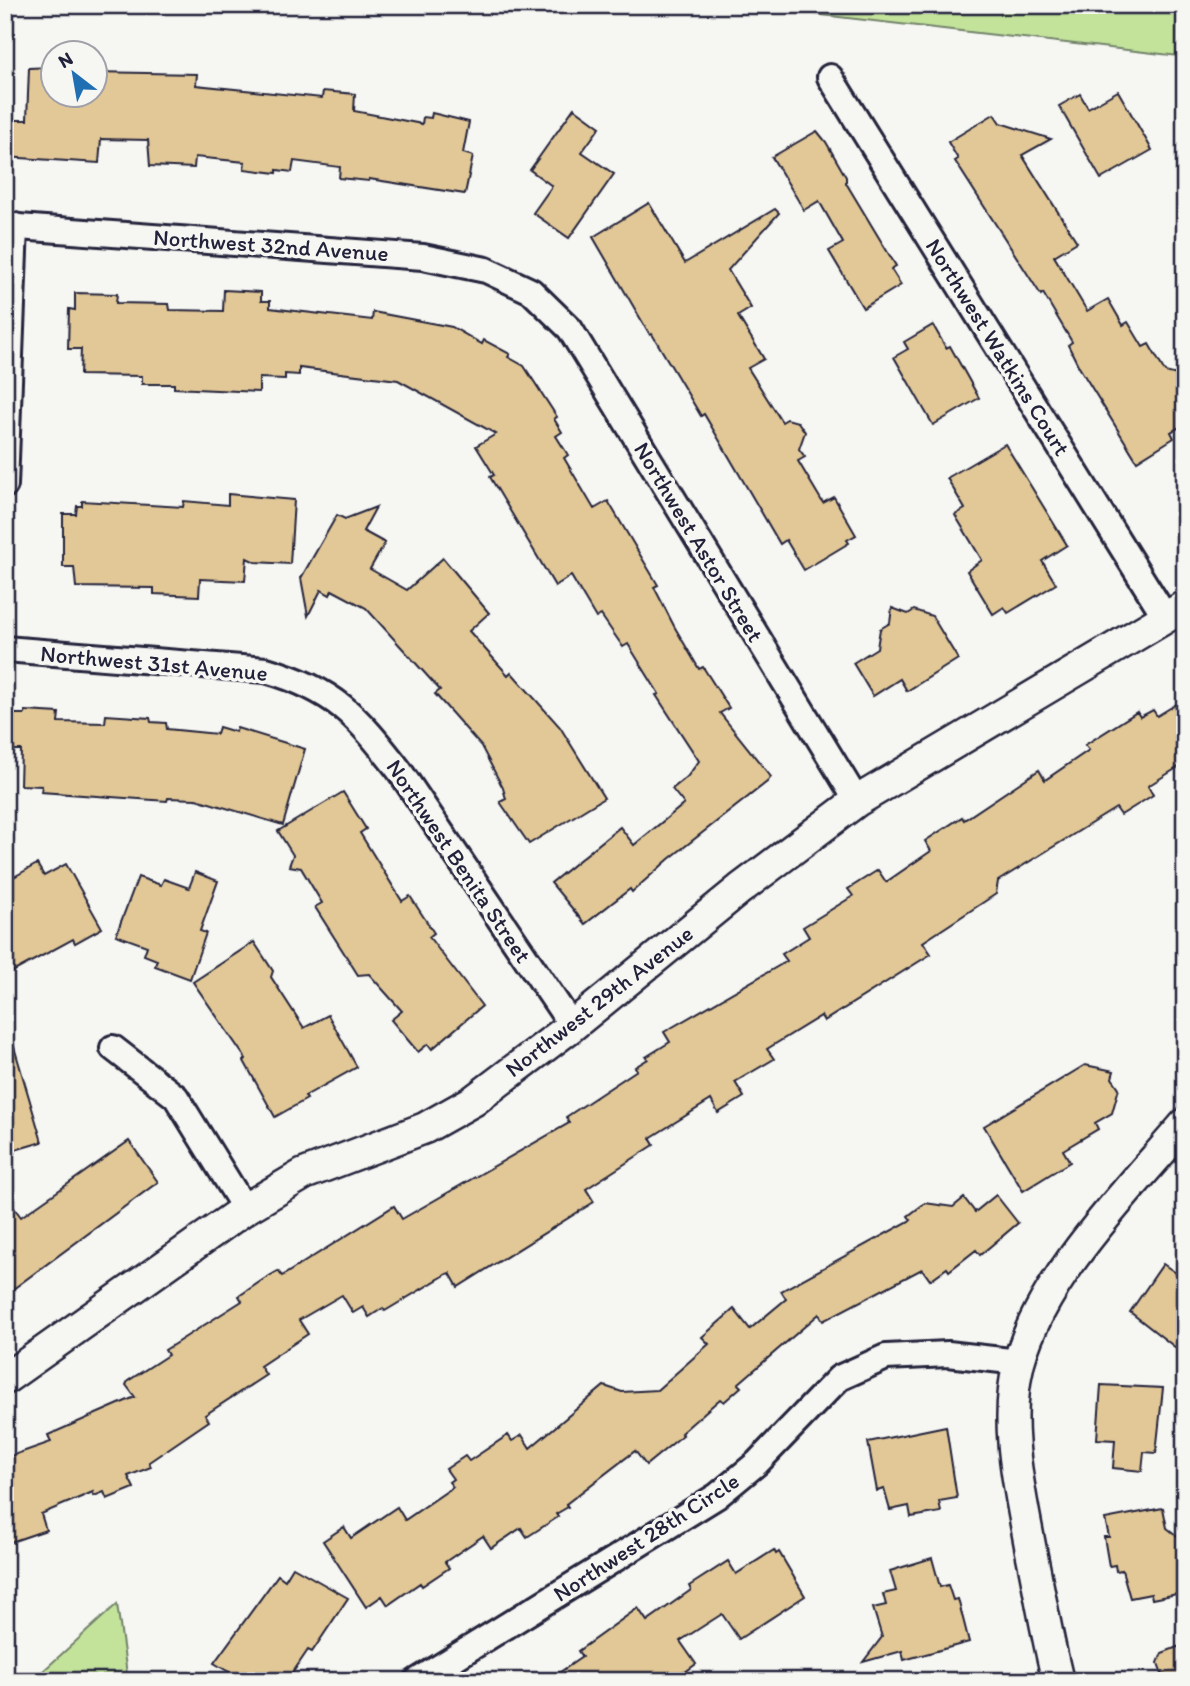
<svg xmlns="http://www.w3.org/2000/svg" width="1190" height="1686" font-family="Itim,sans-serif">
<rect width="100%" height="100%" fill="#f6f6f2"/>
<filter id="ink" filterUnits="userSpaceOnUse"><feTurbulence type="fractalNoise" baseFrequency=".0143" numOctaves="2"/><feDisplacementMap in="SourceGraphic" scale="14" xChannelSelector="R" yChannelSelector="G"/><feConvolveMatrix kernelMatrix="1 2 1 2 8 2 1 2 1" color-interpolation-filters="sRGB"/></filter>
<g filter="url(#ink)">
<!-- green -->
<g fill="#c3e39b" stroke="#72826b" stroke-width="2">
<polygon points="735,5 1185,5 1185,55 1179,56"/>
<polygon points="117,1604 128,1681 32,1681"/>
</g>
<!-- building -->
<g fill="#e2c897" stroke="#22223b" stroke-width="2">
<polygon points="52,67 52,94 94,94 94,72 197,74 196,85 322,98 323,91 355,94 354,111 422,124 423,117 431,118 432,113 469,122 463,153 473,156 465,194 369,179 369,181 339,178 340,167 294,161 292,172 277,170 277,173 244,169 245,162 195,157 194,168 150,166 148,140 101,139 99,163 5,157 5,120 27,120 29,68"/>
<polygon points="1118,91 1152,150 1101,179 1059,106 1080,94 1088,108"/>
<polygon points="574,108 600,127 582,152 614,174 569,238 533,213 552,186 530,170"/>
<polygon points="994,114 1000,123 1051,139 1022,155 1077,242 1054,256 1087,311 1108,299 1123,325 1128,322 1143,347 1149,344 1165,372 1185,377 1185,424 1171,432 1174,438 1137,461 1079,367 1068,345 1072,342 1043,293 1041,295 955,161 958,159 948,142"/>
<polygon points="817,131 826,142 846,177 846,183 896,266 891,269 901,285 863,308 829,251 843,243 819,201 804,210 772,157"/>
<polygon points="649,203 685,263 775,209 779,213 728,270 751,308 738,316 764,359 748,368 782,422 787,419 798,422 805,432 799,449 805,457 798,461 823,503 834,497 856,535 847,540 849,543 804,570 786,540 780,544 704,414 701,416 652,334 650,335 593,237"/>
<polygon points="224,290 261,292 261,301 270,301 270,308 372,320 373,312 452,327 482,344 484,340 510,354 508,357 524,366 557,417 554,419 562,432 556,436 568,455 564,458 594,509 608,501 658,585 654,587 674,626 699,669 703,667 729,708 720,713 771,777 767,782 669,859 632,892 630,889 585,924 551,883 620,827 634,845 684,804 672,789 687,777 699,761 656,695 659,694 628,644 623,647 601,615 596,618 571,576 555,586 490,477 494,475 476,446 496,434 398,380 299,368 299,375 285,374 285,379 259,378 259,392 174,388 174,384 142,384 142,376 80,375 81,349 68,349 69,309 75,310 75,293 117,294 116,303 169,304 170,310 223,311"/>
<polygon points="933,325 946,348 950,346 979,398 933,425 894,357 908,349 904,342"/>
<polygon points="1005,444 1067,545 1042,561 1056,584 1008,613 1004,607 993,614 967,571 982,560 955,515 965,509 947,478"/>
<polygon points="228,494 294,500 290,564 255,562 247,558 245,581 200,579 199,596 154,594 154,588 76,587 74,567 63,567 63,514 76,514 77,506 82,506 82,501 183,507 184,501 228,505"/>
<polygon points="376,507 363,531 385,543 370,569 407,590 443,558 489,613 469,631 508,675 511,672 560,727 604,798 529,844 500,802 506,799 503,788 481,746 435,694 440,690 366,608 332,590 330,595 321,590 308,616 301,578 337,515 345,519"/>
<polygon points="892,608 908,614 914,610 932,616 958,659 907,691 900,679 873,696 853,663 877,648 880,629 890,623"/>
<polygon points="1185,699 1185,763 1148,786 1153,795 1121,815 1116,808 998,881 996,894 923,942 931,954 824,1021 821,1016 767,1049 774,1059 735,1082 744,1097 718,1113 711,1100 650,1138 654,1145 586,1189 594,1202 458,1287 450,1273 447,1274 385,1311 383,1308 369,1317 363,1307 353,1313 342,1295 299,1320 308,1334 260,1366 266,1375 205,1415 209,1421 149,1462 151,1467 128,1476 134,1488 107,1499 104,1492 94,1496 93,1492 41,1514 46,1530 5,1544 5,1458 51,1442 48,1435 135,1397 126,1385 128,1381 168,1355 165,1350 242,1301 239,1296 264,1279 278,1271 282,1276 394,1206 402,1219 569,1123 566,1117 637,1070 635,1067 648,1059 646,1057 670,1042 664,1032 787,961 782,954 809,937 803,927 853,896 848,889 878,870 886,882 931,851 925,841 962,817 964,820 1039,770 1045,780 1089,750 1085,745 1137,712 1140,717 1153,710 1157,716"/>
<polygon points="25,711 59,713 58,722 105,723 106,715 150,718 151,722 166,723 167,729 217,734 219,727 236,732 237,728 305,749 283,825 196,799 168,798 167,801 41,792 42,786 20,785 21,750 11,750 12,714 25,714"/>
<polygon points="343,792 366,829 360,833 402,901 410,896 434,933 429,937 482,1006 432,1049 428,1044 418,1052 391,1020 402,1011 369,974 358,975 315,907 322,903 301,868 289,866 293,855 278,831"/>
<polygon points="37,864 44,876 66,864 102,928 75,943 73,939 5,976 5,882"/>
<polygon points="195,872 218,881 200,931 206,933 190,979 155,966 157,960 144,955 147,946 116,935 138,877 161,885 164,879 189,888"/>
<polygon points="254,942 273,971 271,977 304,1028 328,1015 357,1067 305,1096 307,1099 275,1117 244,1061 246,1059 193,982"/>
<polygon points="12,1040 42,1142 5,1153 5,1041"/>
<polygon points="1085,1065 1114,1071 1112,1078 1119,1088 1112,1113 1095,1123 1098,1129 1063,1150 1070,1162 1023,1191 984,1126"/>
<polygon points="129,1141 158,1182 5,1295 5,1196 21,1217"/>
<polygon points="996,1195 1018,1223 980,1255 976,1250 949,1271 947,1268 930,1280 922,1269 823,1321 819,1314 738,1384 741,1387 724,1402 720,1399 681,1433 683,1435 646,1465 635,1451 566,1504 568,1507 556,1514 558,1517 527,1537 521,1528 491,1548 483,1536 445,1562 449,1568 422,1586 420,1583 388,1605 382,1596 366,1607 323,1541 344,1527 351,1538 397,1507 405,1520 453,1487 449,1482 453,1479 446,1469 465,1456 469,1461 508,1435 512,1441 522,1435 530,1448 604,1386 622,1392 657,1390 709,1344 702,1337 734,1309 750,1329 786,1299 781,1291 911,1220 908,1216 925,1203 953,1207 964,1198 975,1212"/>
<polygon points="1163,1264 1185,1279 1185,1355 1130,1312"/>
<polygon points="1101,1385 1163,1388 1156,1453 1144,1452 1142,1471 1113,1468 1115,1440 1097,1439"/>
<polygon points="946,1426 957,1498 939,1501 941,1512 911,1517 909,1506 890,1510 884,1489 877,1491 868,1442"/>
<polygon points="1163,1508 1167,1528 1185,1542 1185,1580 1179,1581 1182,1593 1152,1599 1151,1594 1130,1598 1122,1570 1116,1571 1115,1565 1109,1566 1104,1537 1109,1537 1105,1519"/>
<polygon points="774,1550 776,1554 779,1552 805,1596 739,1639 722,1614 680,1641 696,1664 673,1681 547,1681 582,1657 578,1651 638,1608 647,1621 691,1590 689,1586 728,1561 736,1574"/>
<polygon points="932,1558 940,1587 948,1585 953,1600 958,1599 969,1642 904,1660 902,1651 863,1662 882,1637 873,1608 886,1605 883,1594 896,1591 890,1571"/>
<polygon points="293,1567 348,1598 312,1652 308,1650 287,1681 244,1681 214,1663 278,1575 285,1580"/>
<polygon points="1185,1644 1185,1681 1162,1674 1158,1663 1162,1653"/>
</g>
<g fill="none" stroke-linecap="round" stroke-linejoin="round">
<!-- minor casing -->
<g stroke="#22223b" stroke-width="30">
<g id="minor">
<polyline points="830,77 1166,618"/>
<polyline points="5,226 423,257 486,270 531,291 570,329 857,801"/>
<polyline points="5,485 15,226"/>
<path d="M5,649l261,21c69,20 90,45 133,100l173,256"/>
<polyline points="113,1048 176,1097 245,1209"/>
<polyline points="417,1681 717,1496 757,1463 839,1378 886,1357 948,1354 1019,1362"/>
</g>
</g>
<!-- tertiary casing -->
<g stroke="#22223b" stroke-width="35">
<g id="tertiary">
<polyline points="5,1379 245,1209 304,1174 425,1128 473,1101 572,1026 740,889 857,801 1185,606"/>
<path d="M1058,1681c-11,-43 -18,-87 -27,-130 -11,-61 -28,-127 -12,-189 23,-85 109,-171 166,-238"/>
</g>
</g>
<!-- minor -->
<use href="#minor" stroke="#f6f6f2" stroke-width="24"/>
<!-- tertiary -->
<use href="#tertiary" stroke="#f6f6f2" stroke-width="30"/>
</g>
</g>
<g text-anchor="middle" stroke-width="7" stroke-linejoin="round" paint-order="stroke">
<!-- street labels -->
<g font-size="23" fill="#22223b" stroke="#f6f6f2">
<text transform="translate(271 245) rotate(4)" y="8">Northwest 32nd Avenue</text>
<text transform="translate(998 347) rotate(58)" y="8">Northwest Watkins Court</text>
<text transform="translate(699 542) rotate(59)" y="8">Northwest Astor Street</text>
<text transform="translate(154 663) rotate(5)" y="8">Northwest 31st Avenue</text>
<text transform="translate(459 861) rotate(56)" y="8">Northwest Benita Street</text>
<text transform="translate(599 1001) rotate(-38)" y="8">Northwest 29th Avenue</text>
<text transform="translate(646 1537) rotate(-33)" y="8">Northwest 28th Circle</text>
</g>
</g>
<!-- margin -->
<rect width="1190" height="1686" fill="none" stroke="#f6f6f2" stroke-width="28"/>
<rect x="14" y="14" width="1162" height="1658" fill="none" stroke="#22223b" stroke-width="2.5" filter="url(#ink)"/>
<!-- north arrow -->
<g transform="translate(74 74) rotate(329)"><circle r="33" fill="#f6f6f2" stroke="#a1a1a9" stroke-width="2"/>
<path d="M0-5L12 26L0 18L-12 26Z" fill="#1f6fb2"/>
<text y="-10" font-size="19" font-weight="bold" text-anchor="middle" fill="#22223b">N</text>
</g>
</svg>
